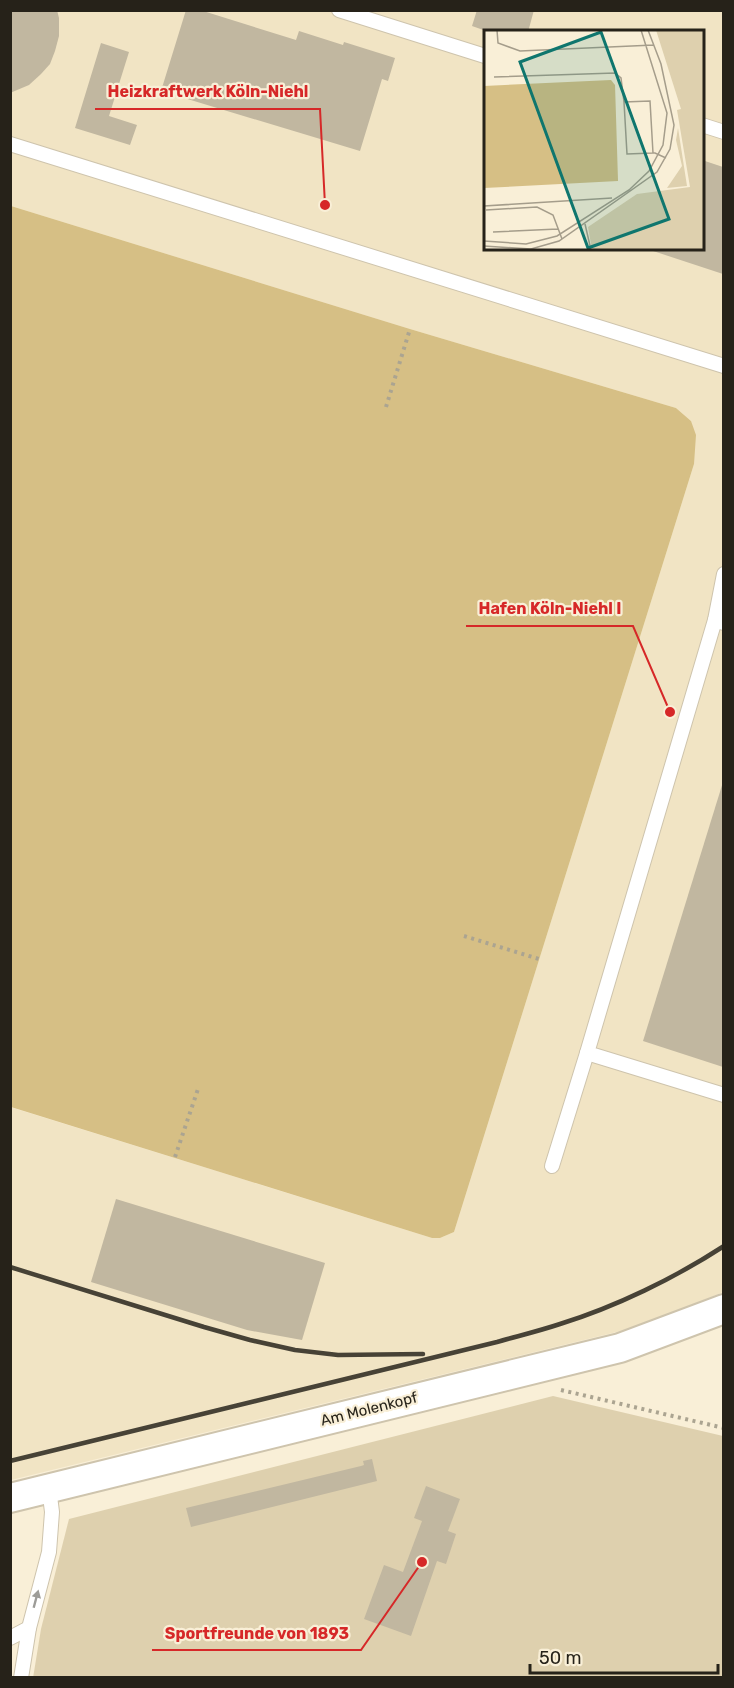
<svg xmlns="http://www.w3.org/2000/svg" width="734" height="1688" font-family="Rubik,sans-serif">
<rect width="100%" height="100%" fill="#f9efd7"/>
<!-- built -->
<path fill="#f1e4c4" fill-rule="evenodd" d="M11,11h712v1281l-78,33 -634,155 -1,-373 422,131h8l14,-6 240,-768 -3,-43 -15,-13 -266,-79 -399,-123zM485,32h217v217h-217z"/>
<!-- green -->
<polygon fill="#ded0ae" points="553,1396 723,1436 723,1677 33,1678 41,1629 69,1519"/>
<!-- water -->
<polygon fill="#d6bf85" points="11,206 410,329 676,408 691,421 696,435 694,464 454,1232 440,1238 432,1238 11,1107"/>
<!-- building -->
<g fill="#c1b7a0">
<polygon points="10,10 57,10 59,18 59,36 55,51 50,64 41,74 29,85 10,93"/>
<polygon points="186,10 200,10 296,40 299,31 343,45 344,42 395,58 388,81 382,79 360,151 161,91"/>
<polygon points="477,10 534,10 528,32 489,32 472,26"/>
<polygon points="101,43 129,52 109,116 137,125 130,145 75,128"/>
<polygon points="702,160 723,167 723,274 647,249 702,249"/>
<polygon points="723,782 723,1067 643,1041"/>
<polygon points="116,1199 325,1263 302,1340 247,1330 91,1282"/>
<polygon points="372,1459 377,1481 191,1527 186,1508 361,1466 364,1465 363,1461"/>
<polygon points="426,1486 460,1499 448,1531 456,1534 446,1564 437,1561 411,1636 364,1619 384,1565 403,1572 422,1521 414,1518"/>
</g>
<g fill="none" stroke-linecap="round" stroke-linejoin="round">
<!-- lane casing -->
<g stroke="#cec4ad" stroke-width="16">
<g id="lane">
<polyline points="339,10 485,56"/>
<polyline points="702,125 724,132"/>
<polyline points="10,144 724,366"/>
<polyline points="715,620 724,574"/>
<polyline points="724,623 715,620 587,1053 724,1095"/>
<polyline points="552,1166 587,1053"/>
<polyline points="10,1638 29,1628"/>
<polyline points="21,1678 29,1628 49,1552 52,1512 49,1488"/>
</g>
</g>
<!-- street casing -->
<g stroke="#cec4ad" stroke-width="32">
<polyline id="street" points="10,1498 620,1348 724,1309"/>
</g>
<!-- path -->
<g stroke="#aba491" stroke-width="4" stroke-dasharray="3 4.5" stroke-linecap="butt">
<polyline points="386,407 410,329"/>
<polyline points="464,936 539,959"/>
<polyline points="175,1157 198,1089"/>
<polyline points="561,1390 724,1428"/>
</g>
<!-- lane -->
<use href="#lane" stroke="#fff" stroke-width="14"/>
<!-- street -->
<use href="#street" stroke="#fff" stroke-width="28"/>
<!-- rail -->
<g stroke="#474236" stroke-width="4.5">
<polyline points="10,1267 204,1327 250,1340 295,1350 338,1355 423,1354"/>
<path d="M10,1461l487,-119c21,-6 42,-11 63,-18 55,-17 115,-46 164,-78"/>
</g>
</g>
<!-- one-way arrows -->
<defs><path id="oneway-solid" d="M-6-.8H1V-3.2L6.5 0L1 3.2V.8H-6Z" transform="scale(1.5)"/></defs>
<use fill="#9d9c98" href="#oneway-solid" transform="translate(36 1599) rotate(-75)"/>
<g text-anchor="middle" stroke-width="4.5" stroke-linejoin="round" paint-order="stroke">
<!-- street labels -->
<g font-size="15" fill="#262219" stroke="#f9efd7">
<text transform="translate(369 1409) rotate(-14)" y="5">Am Molenkopf</text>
</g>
</g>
<!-- overview -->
<g transform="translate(484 30)">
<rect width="220" height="220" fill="#f9efd7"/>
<path d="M172,0h48v220h-112l-4,-23 49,-33 53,-7 -13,-77 4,-1zM194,98l9,58 -20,2 15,-22 -6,-26z" fill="#ded0ae"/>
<path d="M127,50l4,5 3,96 -134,7v-102z" fill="#d6bf85"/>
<path fill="none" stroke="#a59d8b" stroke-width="1.5" d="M13,0l1,13 22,8 134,-6M10,47l121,-4 6,5 3,24M169,123l-3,-52 -26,1 3,52 26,-1h2l11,5M0,176l128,-8M2,180l51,-3 16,8 9,24M101,194l6,26M9,202l65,-3M0,211l42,3 31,-8 72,-46 20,-19 14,-26 4,-32 -26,-83M0,216l47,3 28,-8 98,-69 13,-23 4,-24 -13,-61 -13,-34"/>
<path fill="#0f766e" fill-opacity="0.15" stroke="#0f766e" stroke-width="3" d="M117,2l68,187 -81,29 -68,-186z"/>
<rect width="220" height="220" fill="none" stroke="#262219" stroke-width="3"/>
</g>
<!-- callouts -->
<path fill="none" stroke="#d62828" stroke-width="2" d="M325 205L320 109H95M670 712L633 626H466M422 1562L361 1650H152"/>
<g fill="#d62828" stroke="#f9efd7" stroke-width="2">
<circle cx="325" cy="205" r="6"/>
<circle cx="670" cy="712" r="6"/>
<circle cx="422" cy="1562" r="6"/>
</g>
<g font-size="16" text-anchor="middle" font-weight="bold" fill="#d62828" stroke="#f9efd7" stroke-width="4.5" stroke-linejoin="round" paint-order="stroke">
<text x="208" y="97">Heizkraftwerk Köln-Niehl</text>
<text x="550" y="614">Hafen Köln-Niehl I</text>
<text x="257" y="1639">Sportfreunde von 1893</text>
</g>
<!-- border -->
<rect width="734" height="1688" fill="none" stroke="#262219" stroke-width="24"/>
<!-- scale -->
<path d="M530 1664v9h188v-9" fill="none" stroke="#262219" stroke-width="3"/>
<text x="539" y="1664" font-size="18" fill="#262219" stroke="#f9efd7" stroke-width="4.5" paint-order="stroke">50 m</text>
</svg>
